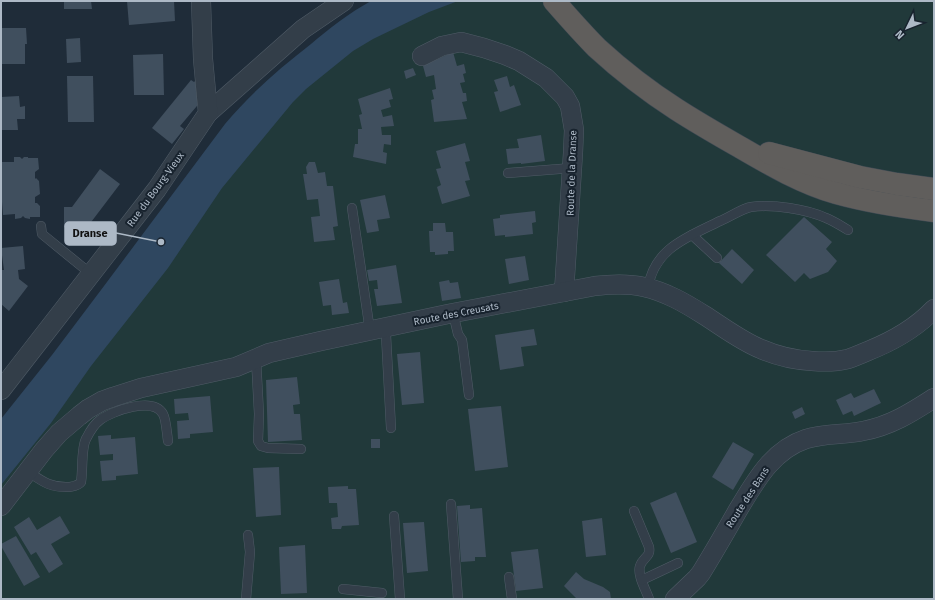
<svg xmlns="http://www.w3.org/2000/svg" width="935" height="600" font-family="'Fira Sans',sans-serif">
<rect width="100%" height="100%" fill="#1f2c39"/>
<!-- green -->
<polygon fill="#21393a" points="426,1 934,1 934,599 1,599 1,449 266,109"/>
<!-- water -->
<path fill="#2f4760" d="M371,1h87l-29,11 -56,27 -20,12 -47,38 -13,13 -71,86 -54,80 -77,98 -40,57 -50,62v-66l51,-64 52,-69 121,-162c25,-30 55,-56 86,-80 19,-16 38,-31 60,-43z"/>
<!-- building -->
<g fill="#404f5e">
<polygon points="64,1 91,1 92,9 64,9"/>
<polygon points="127,1 174,1 175,21 129,25"/>
<polygon points="1,28 26,28 27,44 25,44 25,64 1,64"/>
<polygon points="80,38 81,62 67,63 66,39"/>
<polygon points="453,52 457,66 464,64 466,73 463,74 465,82 460,83 463,93 466,93 467,101 462,102 467,119 434,122 431,100 434,99 432,90 436,89 434,75 426,77 423,66"/>
<polygon points="163,54 164,95 134,95 133,55"/>
<polygon points="413,68 416,75 406,79 404,71"/>
<polygon points="67,76 93,76 94,122 68,122"/>
<polygon points="507,76 510,87 514,85 521,105 500,112 494,92 498,91 494,80"/>
<polygon points="197,79 202,89 197,95 202,100 180,126 184,129 172,144 152,128 191,80 194,82"/>
<polygon points="390,88 393,99 389,100 391,107 381,110 383,117 392,115 394,126 381,127 382,135 391,135 391,145 384,144 383,152 387,153 386,164 353,157 355,144 358,144 358,129 362,129 359,115 362,114 358,99"/>
<polygon points="19,96 20,107 25,106 25,119 17,119 18,130 1,130 1,97"/>
<polygon points="541,135 545,161 521,164 521,163 508,164 506,149 519,148 517,139"/>
<polygon points="465,143 470,161 465,162 470,180 465,181 470,196 442,204 437,187 441,185 436,169 441,168 436,151"/>
<polygon points="14,157 20,157 22,159 24,157 28,157 28,158 38,158 39,169 35,172 35,179 36,178 39,181 40,194 35,197 35,203 37,203 40,206 40,217 30,217 30,219 25,218 23,216 21,218 15,219 15,214 3,215 2,202 1,201 1,162 14,162"/>
<polygon points="309,162 315,162 318,173 325,172 327,186 333,186 338,226 333,227 335,240 314,242 311,217 320,216 318,199 307,200 303,174 307,174 306,167"/>
<polygon points="100,169 120,184 79,238 64,227 64,207 72,207"/>
<polygon points="385,195 390,218 377,220 379,231 367,233 360,200"/>
<polygon points="535,211 536,222 532,223 533,234 505,237 505,235 495,236 493,219 500,218 500,215"/>
<polygon points="804,217 832,242 826,249 837,261 828,272 810,279 804,273 795,282 766,255"/>
<polygon points="433,223 445,223 446,232 453,232 454,251 448,251 448,254 435,255 435,252 430,252 429,231 433,231"/>
<polygon points="23,246 25,269 18,270 19,279 28,286 9,311 1,304 1,270 4,270 1,248"/>
<polygon points="732,249 754,270 742,284 719,263"/>
<polygon points="525,256 529,280 509,284 505,259"/>
<polygon points="396,265 402,303 377,306 374,289 378,289 377,280 369,281 367,270"/>
<polygon points="339,279 343,303 347,302 349,313 332,315 331,305 323,306 319,282"/>
<polygon points="449,280 450,283 458,282 461,298 442,301 439,282"/>
<polygon points="534,329 537,345 521,347 524,366 500,370 495,335"/>
<polygon points="420,352 424,403 402,405 397,354"/>
<polygon points="297,377 300,404 293,405 294,414 300,414 302,440 268,442 266,380"/>
<polygon points="874,389 881,403 854,416 852,411 843,415 836,400 851,393 854,398"/>
<polygon points="210,396 213,432 190,434 190,438 178,439 177,421 189,420 188,413 175,414 174,399"/>
<polygon points="501,406 508,467 475,471 468,409"/>
<polygon points="802,407 805,414 795,419 792,412"/>
<polygon points="111,435 111,439 135,437 138,474 116,476 116,480 102,481 100,461 113,460 113,454 100,455 98,436"/>
<rect x="371" y="439" width="9" height="9"/>
<polygon points="733,442 754,454 733,490 712,477"/>
<polygon points="279,467 281,515 256,517 253,468"/>
<polygon points="348,486 348,489 356,489 359,525 342,526 341,529 332,529 331,518 338,517 337,503 329,503 328,487"/>
<polygon points="676,492 697,542 671,553 650,503"/>
<polygon points="470,505 470,509 482,508 486,557 475,557 475,561 461,562 457,506"/>
<polygon points="60,516 70,533 51,544 63,564 49,573 36,552 31,555 14,527 29,517 37,530"/>
<polygon points="602,518 606,555 586,557 582,521"/>
<polygon points="424,522 428,571 407,573 403,523"/>
<polygon points="16,536 40,577 24,586 1,546 1,544"/>
<polygon points="305,545 307,593 281,594 279,547"/>
<polygon points="538,549 543,588 516,591 511,552"/>
<polygon points="576,572 584,579 603,587 610,592 611,599 579,599 576,598 564,586"/>
</g>
<g fill="none" stroke-linecap="round" stroke-linejoin="round">
<!-- service casing -->
<g stroke="#505c67" stroke-width="10">
<g id="service">
<polyline points="508,173 572,168"/>
<polyline points="352,208 370,331"/>
<polyline points="41,226 42,234 91,274"/>
<polyline points="692,235 717,258"/>
<path d="M648,288c6,-40 40,-51 72,-67 8,-3 23,-13 31,-14 22,-3 55,2 75,11 8,3 15,8 22,12"/>
<polyline points="453,313 458,334 462,340 469,395"/>
<polyline points="385,327 386,335 391,428"/>
<polyline points="256,358 259,414 258,441 261,446 268,448 301,449"/>
<path d="M27,471c15,10 23,17 42,16 5,-1 9,-1 12,-5 2,-11 0,-34 5,-43 3,-6 8,-15 14,-19 12,-9 53,-24 63,-6 3,5 4,20 5,27"/>
<polyline points="451,504 458,599"/>
<path d="M634,511l15,36c2,10 -6,10 -9,19 -3,9 6,24 9,33"/>
<polyline points="394,516 400,599"/>
<polyline points="509,577 512,599"/>
<polyline points="642,580 678,563"/>
<polyline points="343,589 382,593"/>
<polyline points="246,599 250,552 248,535"/>
</g>
</g>
<!-- minor casing -->
<g stroke="#505c67" stroke-width="20">
<g id="minor">
<polyline points="422,56 442,46 461,42 484,48 505,55 519,61 546,78 565,97 570,106 574,130 573,153 564,292"/>
<polyline points="208,113 303,29 344,1"/>
<polyline points="1,390 157,189 208,113 203,59 201,1"/>
<path d="M1,506l43,-56 15,-17 20,-17 9,-7 14,-8 11,-4 28,-9 95,-21 33,-14 52,-12 127,-27 147,-28c17,-2 32,-3 49,1 22,5 41,16 60,28 19,12 37,26 57,34 16,7 33,11 51,12 11,1 24,1 36,-2 6,-2 13,-5 20,-8 25,-10 47,-22 66,-42"/>
<path d="M675,599l22,-21 4,-5c13,-21 25,-42 37,-63 17,-28 34,-60 68,-71 18,-6 38,-4 57,-8 27,-5 48,-18 71,-33"/>
</g>
</g>
<!-- trunk casing -->
<g stroke="#3d4954" stroke-width="23">
<g id="trunk">
<path d="M554,1c14,16 28,32 43,47 24,22 51,43 79,61 20,13 41,25 62,37 31,18 63,37 98,47 32,9 65,14 98,18"/>
<polyline points="769,153 860,177 897,184 934,189"/>
</g>
</g>
<!-- service -->
<use href="#service" stroke="#333e49" stroke-width="9"/>
<!-- minor -->
<use href="#minor" stroke="#333e49" stroke-width="19"/>
<!-- trunk -->
<use href="#trunk" stroke="#605e5c" stroke-width="22"/>
</g>
<g text-anchor="middle" stroke-width="4" stroke-linejoin="round" paint-order="stroke">
<!-- street labels -->
<g font-size="10" fill="#adb9c6" stroke="#18232e">
<text transform="translate(571 173) rotate(-88)" y="4">Route de la Dranse</text>
<text transform="translate(155 189) rotate(-54)" y="4">Rue du Bourg-Vieux</text>
<text transform="translate(456 313) rotate(-11)" y="4">Route des Creusats</text>
<text transform="translate(747 497) rotate(-57)" y="4">Route des Bans</text>
</g>
</g>
<!-- callouts -->
<path fill="none" stroke="#adb9c6" stroke-width="1.5" d="M161 242L116 233"/>
<circle fill="#adb9c6" stroke="#18232e" stroke-width="1.5" cx="161" cy="242" r="4"/>
<rect fill="#adb9c6" stroke="#adb9c6" stroke-width="1.5" x="65" y="222" width="51" height="23" rx="4"/>
<g font-size="11" text-anchor="middle" font-weight="bold" fill="#111">
<text x="90" y="237">Dranse</text>
</g>
<!-- border -->
<rect width="935" height="600" fill="none" stroke="#adb9c6" stroke-width="4"/>
<!-- north arrow -->
<g transform="translate(907 28) rotate(227)" stroke="#18232e" stroke-width="3" paint-order="stroke">
<path d="M0-3L7 15L0 10L-7 15Z" fill="#adb9c6"/>
<text y="-6" font-size="11" font-weight="bold" text-anchor="middle" fill="#adb9c6">N</text>
</g>
</svg>
